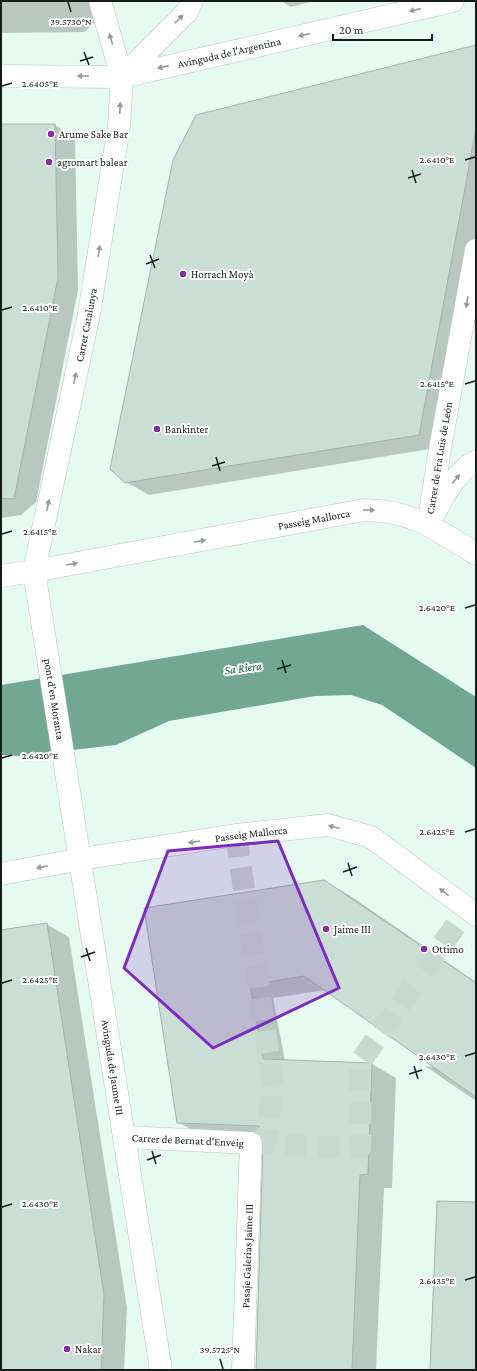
<svg xmlns="http://www.w3.org/2000/svg" width="477" height="1371" font-family="'Crimson Pro',serif">
<rect width="100%" height="100%" fill="#e7faf2"/>
<!-- water -->
<polygon fill="#72a793" points="363,625 476,697 476,768 382,705 351,695 315,696 169,721 116,745 20,756 1,755 1,685"/>
<!-- shadow -->
<g fill="#0003">
<polygon points="1,1 99,1 99,18 85,32 1,33"/>
<polygon points="281,1 314,1 291,7"/>
<polygon points="476,46 476,262 442,447 149,495 126,482"/>
<polygon points="1,125 55,125 75,137 78,290 36,502 21,515 1,518"/>
<polygon points="324,881 349,895 476,982 476,1101 425,1066 434,1067 325,990 273,998 285,1061 372,1064 396,1078 392,1188 384,1188 376,1370 257,1370 264,1143 262,1138 203,1136 178,1122 145,909"/>
<polygon points="46,924 69,937 127,1308 124,1370 1,1370 1,932"/>
</g>
<!-- building -->
<g fill="#cbded6" stroke="#a2b4ac">
<polygon points="476,45 476,129 419,435 125,483 110,469 173,160 196,115"/>
<polygon points="1,124 55,124 58,278 14,499 1,498"/>
<polygon points="324,880 476,983 476,1097 304,976 250,985 263,1059 372,1063 368,1174 360,1175 352,1370 256,1370 263,1143 262,1138 259,1134 259,1126 177,1123 144,908"/>
<polygon points="47,923 104,1295 101,1370 1,1370 1,930"/>
<polygon points="437,1201 476,1202 476,1370 430,1370"/>
</g>
<g fill="none" stroke-linecap="round" stroke-linejoin="round">
<!-- street-tunnel -->
<g stroke="#c8d9d1" stroke-width="22" stroke-dasharray="22 11" stroke-linecap="butt">
<polyline points="236,835 273,1086 266,1144"/>
<polyline points="424,971 467,909"/>
<polyline points="252,1143 360,1148 360,1062 419,978"/>
</g>
<!-- street casing -->
<g stroke="#b4c6bf" stroke-width="23">
<g id="street">
<polyline points="100,1 122,77"/>
<path d="M435,512c10,-18 22,-41 41,-51"/>
<path id="s1" d="M428,524l13,-81 35,-193"/>
<polyline points="1,874 81,859"/>
<path id="s2" d="M125,1137l126,6 -8,227"/>
</g>
</g>
<!-- secondary casing -->
<g stroke="#b4c6bf" stroke-width="23">
<g id="secondary">
<path id="s3" d="M1,76l121,1 331,-76"/>
<path id="s4" d="M122,77l-3,49 -30,188 -55,257 127,799"/>
<polyline points="122,77 187,12 192,1"/>
<path id="s5" d="M1,576l33,-5 330,-61c47,0 74,20 112,44"/>
<path id="s6" d="M81,859l155,-24 92,-10 43,12 105,78"/>
</g>
</g>
<!-- street -->
<use href="#street" stroke="#fff" stroke-width="22"/>
<!-- secondary -->
<use href="#secondary" stroke="#fff" stroke-width="22"/>
</g>
<!-- one-way arrows -->
<defs><path id="oneway-solid" d="M-6-.8H1V-3.2L6.5 0L1 3.2V.8H-6Z"/></defs>
<g fill="#969998">
<use href="#oneway-solid" transform="translate(415 10) rotate(167)"/>
<use href="#oneway-solid" transform="translate(179 19) rotate(-45)"/>
<use href="#oneway-solid" transform="translate(304 35) rotate(167)"/>
<use href="#oneway-solid" transform="translate(111 39) rotate(-106)"/>
<use href="#oneway-solid" transform="translate(163 67) rotate(167)"/>
<use href="#oneway-solid" transform="translate(83 76) rotate(-180)"/>
<use href="#oneway-solid" transform="translate(120 108) rotate(-87)"/>
<use href="#oneway-solid" transform="translate(99 251) rotate(-81)"/>
<use href="#oneway-solid" transform="translate(467 302) rotate(100)"/>
<use href="#oneway-solid" transform="translate(75 378) rotate(-78)"/>
<use href="#oneway-solid" transform="translate(456 479) rotate(-51)"/>
<use href="#oneway-solid" transform="translate(48 505) rotate(-78)"/>
<use href="#oneway-solid" transform="translate(369 510) rotate(-1)"/>
<use href="#oneway-solid" transform="translate(200 541) rotate(-10)"/>
<use href="#oneway-solid" transform="translate(72 564) rotate(-10)"/>
<use href="#oneway-solid" transform="translate(334 827) rotate(-165)"/>
<use href="#oneway-solid" transform="translate(194 842) rotate(171)"/>
<use href="#oneway-solid" transform="translate(42 867) rotate(169)"/>
<use href="#oneway-solid" transform="translate(444 892) rotate(-143)"/>
</g>
<!-- marked area -->
<path fill="#7b2cbf" fill-opacity="0.2" stroke="#7b2cbf" stroke-width="3" stroke-linejoin="round" d="M278,841l61,147 -126,60 -89,-80 44,-117z"/>
<!-- ticks -->
<path fill="none" stroke="#151c19" stroke-width="1.5" d="M68,2l3,10M84,52l5,13M80,61l13,-4M2,86l10,-3M465,160l10,-3M412,170l4,13M408,178l13,-4M150,255l5,13M146,264l13,-5M2,310l10,-3M465,384l10,-3M216,457l4,14M212,466l13,-4M2,534l10,-3M465,608l10,-3M282,660l4,13M277,669l14,-4M2,758l10,-3M465,832l10,-3M348,863l4,13M343,872l14,-5M86,948l4,13M81,957l14,-5M2,983l10,-3M465,1056l10,-3M414,1066l4,13M409,1074l13,-4M152,1151l4,13M147,1160l14,-5M2,1207l10,-3M465,1280l10,-3M220,1359l3,10"/>
<!-- markers -->
<g fill="#862e9b" stroke="#fff" stroke-width="1.5">
<circle cx="51" cy="134" r="4"/>
<circle cx="49" cy="162" r="4"/>
<circle cx="183" cy="274" r="4"/>
<circle cx="157" cy="429" r="4"/>
<circle cx="326" cy="929" r="4"/>
<circle cx="424" cy="949" r="4"/>
<circle cx="67" cy="1349" r="4"/>
</g>
<g text-anchor="middle" stroke-width="4" stroke-linejoin="round" paint-order="stroke">
<!-- street labels -->
<g font-size="11" fill="#151c19" stroke="#fff">
<text dy="4" stroke="none"><textPath href="#s3" startOffset="231">Avinguda de l'Argentina</textPath></text>
<text transform="translate(86 325) rotate(-79)" y="4">Carrer Catalunya</text>
<text dy="4" stroke="none"><textPath href="#s1" startOffset="67">Carrer de Fra Luis de León</textPath></text>
<text dy="4" stroke="none"><textPath href="#s5" startOffset="318">Passeig Mallorca</textPath></text>
<text dy="4" stroke="none"><textPath href="#s4" startOffset="632">pont d'en Moranta</textPath></text>
<text dy="4" stroke="none"><textPath href="#s6" startOffset="172">Passeig Mallorca</textPath></text>
<text dy="4" stroke="none"><textPath href="#s4" startOffset="1005">Avinguda de Jaume III</textPath></text>
<text dy="4" stroke="none"><textPath href="#s2" startOffset="63">Carrer de Bernat d'Enveig</textPath></text>
<text transform="translate(247 1256) rotate(-88)" y="4">Pasaje Galerias Jaime III</text>
</g>
<!-- poi labels -->
<g font-size="11" fill="#151c19" stroke="#fff" text-anchor="start">
<text x="59" y="138">Arume Sake Bar</text>
<text x="57" y="166">agromart balear</text>
<text x="191" y="278">Horrach Moyà</text>
<text x="165" y="433">Bankinter</text>
<text x="334" y="933">Jaime III</text>
<text x="432" y="953">Ottimo</text>
<text x="75" y="1353">Nakar</text>
</g>
<!-- water labels -->
<g font-size="12" font-style="italic" fill="#07513d" stroke="#fff">
<text transform="translate(243 668) rotate(-8)" y="4">Sa Riera</text>
</g>
</g>
<g font-size="10" text-anchor="middle" fill="#151c19" stroke="#fff" stroke-width="4" stroke-linejoin="round" paint-order="stroke">
<text x="71" y="25">39.5730°N</text>
<text x="40" y="87">2.6405°E</text>
<text x="437" y="163">2.6410°E</text>
<text x="40" y="311">2.6410°E</text>
<text x="437" y="387">2.6415°E</text>
<text x="40" y="535">2.6415°E</text>
<text x="437" y="611">2.6420°E</text>
<text x="40" y="759">2.6420°E</text>
<text x="437" y="835">2.6425°E</text>
<text x="40" y="983">2.6425°E</text>
<text x="437" y="1060">2.6430°E</text>
<text x="40" y="1207">2.6430°E</text>
<text x="437" y="1284">2.6435°E</text>
<text x="220" y="1353">39.5725°N</text>
</g>
<!-- border -->
<rect width="477" height="1371" fill="none" stroke="#151c19" stroke-width="4"/>
<!-- scale -->
<path d="M333 34v6h99v-6" fill="none" stroke="#151c19" stroke-width="2"/>
<text x="339" y="34" font-size="12" fill="#151c19" stroke="#ffffff" stroke-width="3" paint-order="stroke">20 m</text>
</svg>
